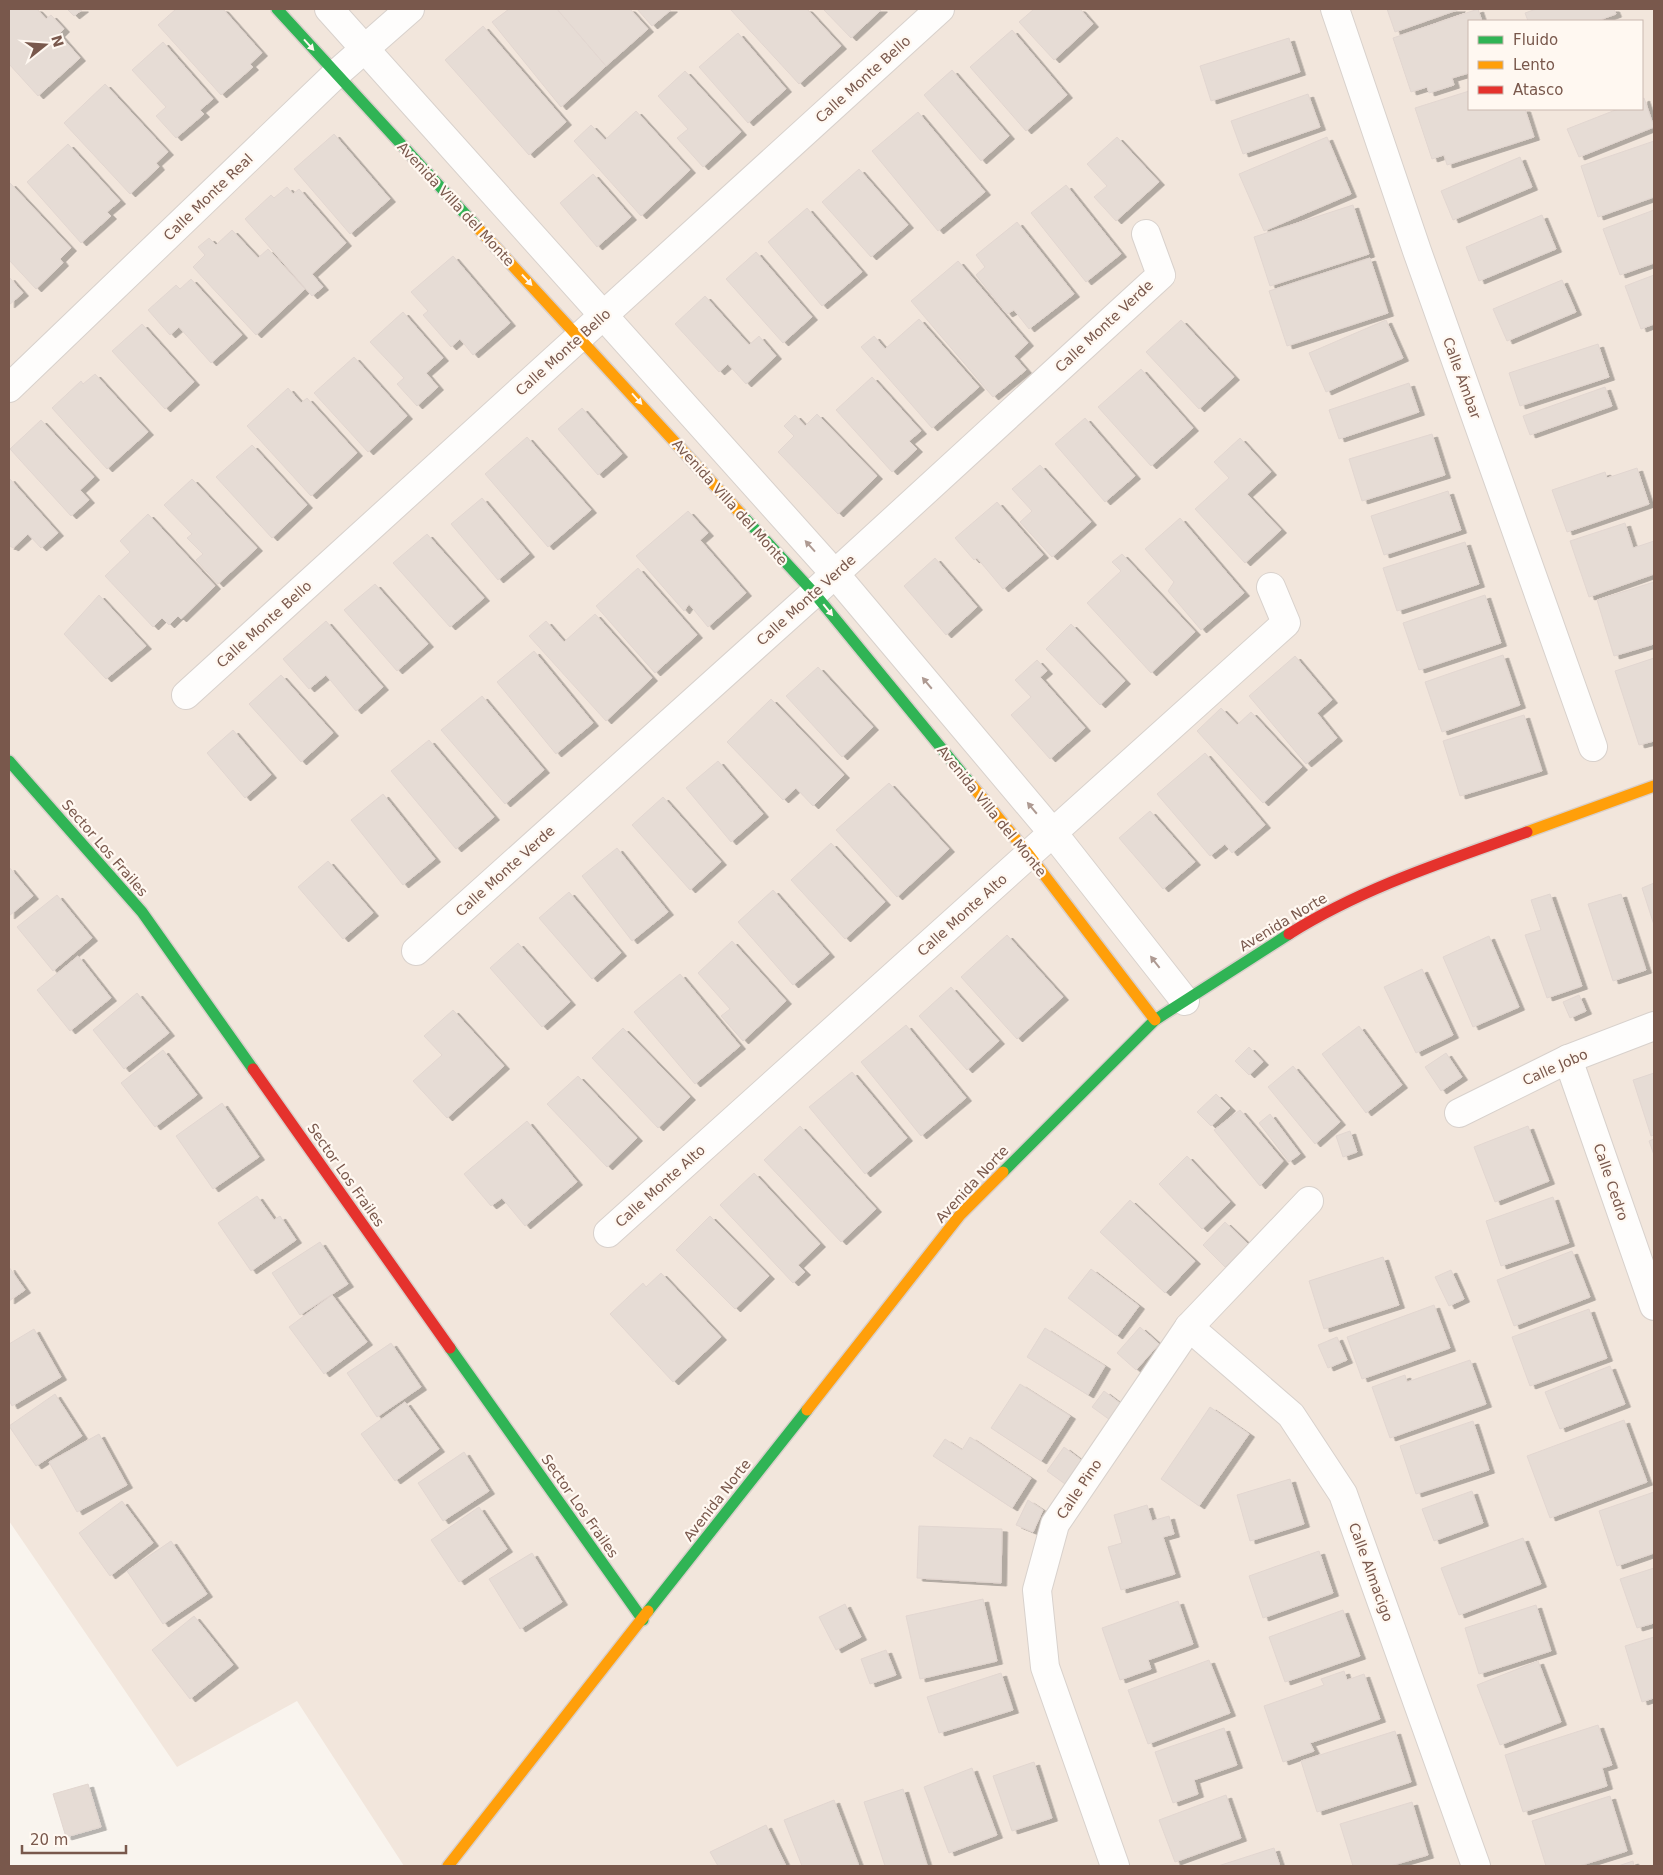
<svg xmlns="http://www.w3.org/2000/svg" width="1663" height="1875" font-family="'DejaVu Sans',sans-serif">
<defs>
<filter id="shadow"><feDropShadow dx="5.5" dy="3" stdDeviation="0" flood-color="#0004"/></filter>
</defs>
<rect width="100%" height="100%" fill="#f9f4ee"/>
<!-- residential -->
<path fill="#f2e6dc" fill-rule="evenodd" d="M9,9h1645v1857h-1250l-107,-165 -120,66 -168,-246zM1469,21h173v88h-173z"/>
<!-- building -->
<g fill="#e6dcd5" stroke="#e2d6d0" filter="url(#shadow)">
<polygon points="9,9 37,9 46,19 51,15 64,29 59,34 80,58 38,96 9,64"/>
<polygon points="67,9 83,9 74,16"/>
<polygon points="176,9 223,9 262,53 250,64 253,67 221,95 158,25"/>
<polygon points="509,9 557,9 606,66 561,107 492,22"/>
<polygon points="557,9 630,9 648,29 606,66"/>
<polygon points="637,9 672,9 652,26"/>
<polygon points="730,9 807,9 841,46 799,84"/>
<polygon points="823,9 882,9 851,38"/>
<polygon points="1034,9 1080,9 1093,24 1054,60 1019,22"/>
<polygon points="1387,9 1460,9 1395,32"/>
<polygon points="1478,9 1482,21 1469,21 1469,73 1452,78 1454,85 1429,93 1427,87 1411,92 1393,38"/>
<polygon points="1536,9 1614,9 1616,14 1597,21 1528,21 1525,13"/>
<polygon points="483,26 566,122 529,155 445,60"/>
<polygon points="1012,30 1067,95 1026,131 970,67"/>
<polygon points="738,33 786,89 748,123 699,67"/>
<polygon points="1289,38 1300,72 1211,101 1200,66"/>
<polygon points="163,42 213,99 200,110 204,114 176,138 156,116 166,107 132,70"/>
<polygon points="952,70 1009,136 981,161 924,95"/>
<polygon points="685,71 741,132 703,167 677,138 688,129 658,96"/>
<polygon points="105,84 168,152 156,163 159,167 130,194 64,123"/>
<polygon points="1469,91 1469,109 1525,109 1534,137 1447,165 1444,155 1432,159 1415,108"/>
<polygon points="1308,94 1320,127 1243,154 1231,121"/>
<polygon points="1644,98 1654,127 1579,157 1567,129 1618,109 1642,109 1642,99"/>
<polygon points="636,111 690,170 641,216 574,141 591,125 605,140"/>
<polygon points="918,112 985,192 938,231 872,151"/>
<polygon points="334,134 390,199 350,234 294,169"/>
<polygon points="1117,137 1159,182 1116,221 1094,197 1107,186 1087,164"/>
<polygon points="1327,137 1351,194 1264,231 1239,174"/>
<polygon points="1654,141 1654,197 1598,217 1581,166"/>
<polygon points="68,144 120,201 107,212 111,216 81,243 27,182"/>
<polygon points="1520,157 1532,187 1453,220 1441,191"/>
<polygon points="859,169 908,225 871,257 822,202"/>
<polygon points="593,174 631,217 597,247 560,203"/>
<polygon points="10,183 71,248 60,259 63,263 36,289 9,260 9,185"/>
<polygon points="1066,185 1121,254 1086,282 1031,213"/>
<polygon points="287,187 293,194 299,189 346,243 312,274 323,287 312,296 245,219 271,195 274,198"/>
<polygon points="1353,205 1369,254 1270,286 1254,237"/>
<polygon points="807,208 862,272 822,306 768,242"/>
<polygon points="1654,210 1654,263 1620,275 1603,229"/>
<polygon points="1542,215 1556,249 1479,281 1466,247"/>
<polygon points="1017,222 1074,294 1029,329 1014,310 1007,314 976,275 985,267 976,255"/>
<polygon points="232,230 258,258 268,249 305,289 256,335 193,267 205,255 198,247 209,238 216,245"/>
<polygon points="756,252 812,317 783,343 726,279"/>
<polygon points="453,256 510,323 473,355 460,339 451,347 423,315 428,311 411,292"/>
<polygon points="1370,258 1388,313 1287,346 1269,291"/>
<polygon points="958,261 1028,343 1014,356 1026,370 993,397 911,301"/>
<polygon points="1654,275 1654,324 1641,329 1625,286"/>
<polygon points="9,277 23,293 9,305"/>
<polygon points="191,279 242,335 211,363 179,327 170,335 148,310 176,285 180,289"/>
<polygon points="1562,280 1576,312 1507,341 1493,309"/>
<polygon points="705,296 749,345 759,336 776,356 746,384 728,364 719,372 675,324"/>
<polygon points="403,312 443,358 426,373 438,387 417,406 397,384 404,378 370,342"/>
<polygon points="919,319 979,387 932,428 861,347 874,336 885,349"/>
<polygon points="1181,320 1234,377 1199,409 1146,352"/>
<polygon points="1386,320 1403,358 1326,392 1309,353"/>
<polygon points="142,324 194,382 165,409 112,351"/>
<polygon points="1598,344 1609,377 1520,406 1509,373"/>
<polygon points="354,357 407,416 368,452 314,393"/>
<polygon points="1141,369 1193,428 1151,466 1098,407"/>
<polygon points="95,374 148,432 107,469 52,408 81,381 83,384"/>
<polygon points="872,377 921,431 909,441 917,449 892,472 836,410"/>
<polygon points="1409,383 1419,412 1339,439 1329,410"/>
<polygon points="1605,387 1612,406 1530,435 1523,416"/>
<polygon points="288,388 301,403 307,398 357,453 311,496 247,426"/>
<polygon points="582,408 622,454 598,475 558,429"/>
<polygon points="817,414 877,476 838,514 778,452 794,436 784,426 795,415 805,426"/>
<polygon points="1085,418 1135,476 1105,502 1055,444"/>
<polygon points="41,420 94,477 80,490 89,500 71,516 10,449"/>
<polygon points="1432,434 1445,475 1362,501 1349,459"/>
<polygon points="527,437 591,510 548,547 485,474"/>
<polygon points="1240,438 1271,472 1247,494 1281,530 1245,563 1195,509 1229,478 1214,462"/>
<polygon points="252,445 307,505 272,538 216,477"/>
<polygon points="1040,465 1091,522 1052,557 1020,522 1032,511 1012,489"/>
<polygon points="1637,468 1649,504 1567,532 1552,490 1605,472 1607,478"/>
<polygon points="9,478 58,533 41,548 28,534 13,548 10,546 9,547"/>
<polygon points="192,479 257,548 218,584 196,560 203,554 187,538 192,534 164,505"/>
<polygon points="1448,491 1461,530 1384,555 1371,516"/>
<polygon points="482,498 529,554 498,580 451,524"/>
<polygon points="997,502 1043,555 1003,589 977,558 974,560 955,538"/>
<polygon points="688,511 708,533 700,540 746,593 708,627 689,604 684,611 636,556"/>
<polygon points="148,514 215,586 181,619 178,616 169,625 162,618 153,627 105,576 130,552 120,541"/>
<polygon points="1180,518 1244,593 1201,630 1168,591 1174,582 1145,549"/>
<polygon points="1625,523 1633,548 1654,541 1654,574 1589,597 1570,541"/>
<polygon points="427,534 484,598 450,627 393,563"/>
<polygon points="1465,542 1479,584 1397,611 1383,568"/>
<polygon points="1122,554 1195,632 1151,673 1087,603 1121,571 1112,562"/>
<polygon points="935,558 977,607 946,635 904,586"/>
<polygon points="638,568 697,635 655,673 596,606"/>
<polygon points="1654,582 1654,644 1614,656 1597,600"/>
<polygon points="375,584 428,644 397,671 344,610"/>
<polygon points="99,595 146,646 106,679 64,634"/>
<polygon points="1485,595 1501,643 1419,670 1403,623"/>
<polygon points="595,614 652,678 606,721 529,636 546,621 564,642"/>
<polygon points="326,621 383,687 356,711 326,675 309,689 283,659"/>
<polygon points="1071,624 1125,681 1100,705 1046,649"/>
<polygon points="534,651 593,723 556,754 497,682"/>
<polygon points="1503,655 1520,705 1442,732 1425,682"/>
<polygon points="1295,656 1332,700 1317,713 1337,738 1306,764 1249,696"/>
<polygon points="1654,658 1654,741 1639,745 1615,671"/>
<polygon points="1037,660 1047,671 1040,677 1085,728 1050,759 1011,715 1031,697 1015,680"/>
<polygon points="818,667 873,727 842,757 786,696"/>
<polygon points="281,675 333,733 301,762 249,704"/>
<polygon points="482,696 544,770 505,804 441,730"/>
<polygon points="771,699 844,775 813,806 796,788 783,800 727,742"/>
<polygon points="1221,708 1237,725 1251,712 1302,767 1263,803 1197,731"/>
<polygon points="1524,715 1542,771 1460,796 1443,741"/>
<polygon points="233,730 271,775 245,798 207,753"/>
<polygon points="429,740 494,817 456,849 391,771"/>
<polygon points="1205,753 1265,825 1232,853 1225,844 1210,856 1157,794"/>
<polygon points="718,761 763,814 731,842 686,788"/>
<polygon points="889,783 949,849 897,897 836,830"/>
<polygon points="383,794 435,859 403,885 351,820"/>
<polygon points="663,797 721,862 690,890 632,825"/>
<polygon points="1150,811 1195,862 1163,889 1119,838"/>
<polygon points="831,843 885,902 845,939 791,880"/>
<polygon points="617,848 668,912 632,941 582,876"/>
<polygon points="328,861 373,913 343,939 298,887"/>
<polygon points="9,867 33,896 9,916"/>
<polygon points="1654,883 1654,925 1642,888"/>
<polygon points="773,890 829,954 793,985 738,922"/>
<polygon points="569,892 621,953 592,979 539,918"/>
<polygon points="1550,894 1582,986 1547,998 1525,935 1541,930 1531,900"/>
<polygon points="1621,894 1646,970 1613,981 1588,904"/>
<polygon points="57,895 92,938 53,971 17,927"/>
<polygon points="1007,935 1063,997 1017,1039 961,977"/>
<polygon points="1489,936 1519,1007 1473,1027 1443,957"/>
<polygon points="732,941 786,1001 743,1041 721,1016 730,1009 698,973"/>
<polygon points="518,943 570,1002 542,1027 490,968"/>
<polygon points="78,956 111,998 70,1031 37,990"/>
<polygon points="1422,969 1453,1035 1416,1053 1384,987"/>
<polygon points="680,974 740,1046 695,1084 634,1012"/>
<polygon points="951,987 999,1041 967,1070 919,1016"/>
<polygon points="137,993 169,1033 124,1069 93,1030"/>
<polygon points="1579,995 1586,1011 1570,1018 1563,1002"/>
<polygon points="453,1010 504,1066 447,1118 413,1081 442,1055 424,1036"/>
<polygon points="906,1025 966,1098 921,1136 861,1062"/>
<polygon points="1359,1026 1402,1085 1366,1113 1322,1054"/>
<polygon points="623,1028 690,1097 658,1128 592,1058"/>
<polygon points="1249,1047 1263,1062 1249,1075 1235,1061"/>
<polygon points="163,1050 197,1095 155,1127 121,1083"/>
<polygon points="1446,1053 1462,1077 1441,1091 1425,1067"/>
<polygon points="1293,1066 1340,1122 1315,1144 1268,1087"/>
<polygon points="852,1072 907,1138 865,1174 809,1107"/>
<polygon points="1654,1073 1654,1135 1651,1136 1633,1080"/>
<polygon points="578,1076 637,1138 607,1167 547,1104"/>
<polygon points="1216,1094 1230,1108 1211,1126 1197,1112"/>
<polygon points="222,1103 259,1157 213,1189 176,1136"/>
<polygon points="1240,1110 1283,1161 1260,1186 1214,1130"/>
<polygon points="1270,1114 1300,1154 1289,1162 1259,1123"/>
<polygon points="527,1121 577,1182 525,1226 502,1198 491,1206 464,1174"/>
<polygon points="800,1126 876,1209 841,1242 764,1160"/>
<polygon points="1528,1126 1549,1181 1495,1202 1474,1147"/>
<polygon points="1350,1131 1357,1152 1343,1157 1336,1136"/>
<polygon points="1654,1139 1654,1155 1649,1141"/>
<polygon points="1187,1156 1230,1202 1202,1229 1159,1184"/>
<polygon points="754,1173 820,1244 798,1265 805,1272 793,1283 720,1205"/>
<polygon points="257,1196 274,1220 280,1216 296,1240 251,1271 218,1223"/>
<polygon points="1553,1197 1569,1243 1501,1266 1486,1221"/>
<polygon points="1130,1200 1195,1261 1165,1293 1100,1232"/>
<polygon points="710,1216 769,1276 735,1309 676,1250"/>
<polygon points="1225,1222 1248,1244 1225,1267 1203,1245"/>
<polygon points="320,1242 348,1284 300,1315 272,1273"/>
<polygon points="1572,1251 1590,1297 1514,1326 1497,1280"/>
<polygon points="1383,1257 1399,1305 1324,1329 1309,1281"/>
<polygon points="9,1267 25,1290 9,1301"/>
<polygon points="1091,1269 1139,1306 1117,1336 1068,1298"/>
<polygon points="1451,1270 1464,1299 1449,1306 1435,1277"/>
<polygon points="661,1273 721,1337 673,1382 610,1314 643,1283 646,1287"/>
<polygon points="332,1295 367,1342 324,1374 289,1327"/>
<polygon points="1434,1305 1450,1348 1362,1379 1347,1337"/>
<polygon points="1589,1309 1607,1358 1530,1386 1512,1337"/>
<polygon points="1140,1327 1159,1344 1136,1370 1117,1353"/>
<polygon points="1045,1328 1105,1366 1088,1395 1027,1357"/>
<polygon points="34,1329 61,1377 12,1406 9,1400 9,1344"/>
<polygon points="1337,1337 1347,1360 1328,1368 1318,1345"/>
<polygon points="391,1343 421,1387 377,1417 347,1373"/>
<polygon points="1470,1360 1486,1404 1390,1438 1372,1387 1405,1375 1407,1382"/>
<polygon points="1610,1366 1625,1404 1560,1429 1545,1392"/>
<polygon points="1020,1384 1070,1416 1041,1461 991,1428"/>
<polygon points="1104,1391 1121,1404 1110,1420 1092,1407"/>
<polygon points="55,1394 82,1436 36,1466 9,1426"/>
<polygon points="405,1402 439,1449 395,1481 361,1434"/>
<polygon points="1210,1407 1249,1434 1199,1506 1161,1479"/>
<polygon points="1624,1420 1647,1482 1550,1518 1527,1456"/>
<polygon points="1473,1421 1489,1470 1416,1494 1400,1446"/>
<polygon points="99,1434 127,1485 77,1512 49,1462"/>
<polygon points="970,1437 1031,1478 1012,1508 933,1456 945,1439 962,1450"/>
<polygon points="1064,1447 1081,1460 1065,1484 1047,1471"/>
<polygon points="464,1452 489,1491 443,1521 418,1483"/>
<polygon points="1290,1479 1304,1524 1250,1541 1237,1495"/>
<polygon points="1472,1491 1483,1523 1434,1541 1422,1509"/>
<polygon points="1654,1492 1654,1553 1617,1566 1599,1511"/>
<polygon points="1028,1500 1043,1510 1033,1532 1016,1525"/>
<polygon points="122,1501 153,1543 110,1576 79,1533"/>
<polygon points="1147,1505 1152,1521 1169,1516 1174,1534 1163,1537 1175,1574 1121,1590 1108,1547 1122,1543 1114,1515"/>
<polygon points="479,1507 507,1549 459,1582 431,1540"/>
<polygon points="919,1526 1002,1529 1001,1583 917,1578"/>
<polygon points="1523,1538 1541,1584 1459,1615 1441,1568"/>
<polygon points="171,1541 207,1594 163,1624 127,1571"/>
<polygon points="1319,1551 1333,1593 1263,1618 1249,1576"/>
<polygon points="532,1553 562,1602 520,1629 489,1579"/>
<polygon points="1654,1568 1654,1623 1637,1628 1620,1579"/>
<polygon points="983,1599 997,1661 920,1679 906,1616"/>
<polygon points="1178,1601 1193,1644 1148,1660 1151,1669 1120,1680 1102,1628"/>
<polygon points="845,1604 861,1637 836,1650 819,1617"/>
<polygon points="1536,1605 1551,1651 1479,1674 1465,1628"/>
<polygon points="1343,1610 1360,1656 1285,1682 1269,1637"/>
<polygon points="194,1616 233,1665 190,1699 152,1650"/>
<polygon points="1654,1637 1654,1698 1642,1702 1625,1646"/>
<polygon points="886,1650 896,1675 870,1684 861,1659"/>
<polygon points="1209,1660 1230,1713 1148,1744 1128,1690"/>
<polygon points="1538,1661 1561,1722 1500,1745 1477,1685"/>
<polygon points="1344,1671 1347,1680 1364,1674 1380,1719 1310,1743 1314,1751 1283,1762 1264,1706 1324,1685 1321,1679"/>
<polygon points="1001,1673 1013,1710 939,1733 927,1697"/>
<polygon points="1598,1725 1612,1765 1602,1768 1607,1786 1523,1812 1505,1755"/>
<polygon points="1224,1728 1237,1765 1194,1780 1198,1794 1173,1803 1155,1752"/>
<polygon points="1395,1731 1411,1782 1317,1812 1301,1761"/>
<polygon points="1034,1762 1052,1818 1012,1831 993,1776"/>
<polygon points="972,1768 997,1835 949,1853 924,1787"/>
<polygon points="88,1784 101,1827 66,1837 53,1794"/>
<polygon points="903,1789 927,1865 923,1866 885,1866 864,1802"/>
<polygon points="1226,1795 1241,1838 1175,1862 1159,1820"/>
<polygon points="1610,1796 1627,1851 1579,1866 1546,1866 1532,1821"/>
<polygon points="834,1800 859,1866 802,1866 784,1820"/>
<polygon points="1412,1802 1428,1855 1390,1866 1353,1866 1340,1824"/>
<polygon points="766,1825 786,1866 718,1866 710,1852"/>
<polygon points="1274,1848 1280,1866 1218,1866"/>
<polygon points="1633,1861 1634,1866 1618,1866"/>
</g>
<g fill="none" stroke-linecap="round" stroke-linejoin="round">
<!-- street casing -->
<g stroke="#d8d1cc" stroke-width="30">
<g id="street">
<polyline points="329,9 835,574 1053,833 1185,1001"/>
<polyline points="1335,9 1417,251 1593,747"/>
<polyline points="9,388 336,74 410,9"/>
<polyline points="186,695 940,9"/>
<polyline points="416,951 814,593 1161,275 1146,234"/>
<polyline points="1568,1059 1654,1306"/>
<polyline points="1459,1113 1568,1059 1654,1026"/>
<polyline points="608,1233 1286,623 1271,587"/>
<polyline points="1189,1327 1291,1415 1343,1494 1476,1866"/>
<polyline points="1115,1866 1045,1667 1037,1590 1055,1524 1189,1327 1309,1201"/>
</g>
</g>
<!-- fast casing -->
<g stroke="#d9cfca" stroke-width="14">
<g id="fast">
<polyline points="277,9 478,228"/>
<polyline points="741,514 814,593 970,783"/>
<polyline points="9,761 142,912 253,1069"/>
<polyline points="1003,1172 1155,1020 1289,934"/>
<polyline points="450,1348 643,1620"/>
<polyline points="648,1611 807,1410"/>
</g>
</g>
<!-- slow casing -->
<g stroke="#d9cfca" stroke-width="14">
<g id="slow">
<polyline points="478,228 741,514"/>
<polyline points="970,783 1029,855 1155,1020"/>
<polyline points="1527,832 1654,786"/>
<polyline points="807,1410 960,1215 1003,1172"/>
<polyline points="448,1866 648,1611"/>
</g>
</g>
<!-- jam casing -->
<g stroke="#d9cfca" stroke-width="14">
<g id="jam">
<path d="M1289,934c73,-46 157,-73 238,-102"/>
<polyline points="253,1069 450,1348"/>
</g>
</g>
<!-- street -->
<use href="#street" stroke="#fefdfc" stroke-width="28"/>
<!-- fast -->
<use href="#fast" stroke="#30b455" stroke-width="11"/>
<!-- slow -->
<use href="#slow" stroke="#ff9f0a" stroke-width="11"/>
<!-- jam -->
<use href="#jam" stroke="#e5322d" stroke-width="11"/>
</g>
<!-- one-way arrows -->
<defs><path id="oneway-solid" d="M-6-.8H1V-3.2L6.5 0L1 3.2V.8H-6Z" transform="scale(1.25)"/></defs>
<g fill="#fff8f1">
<use href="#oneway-solid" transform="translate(309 45) rotate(48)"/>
<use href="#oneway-solid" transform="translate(527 280) rotate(47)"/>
<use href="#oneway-solid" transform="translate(637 399) rotate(48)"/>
<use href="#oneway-solid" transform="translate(828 610) rotate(51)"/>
</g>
<g fill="#ae9a92">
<use href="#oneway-solid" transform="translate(810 546) rotate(-132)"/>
<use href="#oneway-solid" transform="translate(927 683) rotate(-130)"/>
<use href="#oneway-solid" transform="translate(1032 808) rotate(-130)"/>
<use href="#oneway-solid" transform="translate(1155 962) rotate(-128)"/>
</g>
<g text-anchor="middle" stroke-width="4.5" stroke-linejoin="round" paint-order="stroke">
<!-- street labels -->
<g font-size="14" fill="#79584c" stroke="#fff8f1">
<text transform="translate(863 79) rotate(-42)" y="5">Calle Monte Bello</text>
<text transform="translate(208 197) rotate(-44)" y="5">Calle Monte Real</text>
<text transform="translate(456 204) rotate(47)" y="5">Avenida Villa del Monte</text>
<text transform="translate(1104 326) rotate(-43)" y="5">Calle Monte Verde</text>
<text transform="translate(563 352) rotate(-42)" y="5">Calle Monte Bello</text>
<text transform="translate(1462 378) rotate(70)" y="5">Calle Ámbar</text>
<text transform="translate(730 502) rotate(48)" y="5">Avenida Villa del Monte</text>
<text transform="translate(806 600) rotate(-42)" y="5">Calle Monte Verde</text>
<text transform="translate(264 624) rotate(-42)" y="5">Calle Monte Bello</text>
<text transform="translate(992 811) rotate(51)" y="5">Avenida Villa del Monte</text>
<text transform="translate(105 848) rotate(49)" y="5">Sector Los Frailes</text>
<text transform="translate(505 871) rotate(-42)" y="5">Calle Monte Verde</text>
<text transform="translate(962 915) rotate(-42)" y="5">Calle Monte Alto</text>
<text transform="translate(1283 922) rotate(-31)" y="5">Avenida Norte</text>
<text transform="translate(1555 1067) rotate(-24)" y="5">Calle Jobo</text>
<text transform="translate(346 1175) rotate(55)" y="5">Sector Los Frailes</text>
<text transform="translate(1611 1182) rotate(71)" y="5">Calle Cedro</text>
<text transform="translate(972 1184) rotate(-47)" y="5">Avenida Norte</text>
<text transform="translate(660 1186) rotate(-42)" y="5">Calle Monte Alto</text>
<text transform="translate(1079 1489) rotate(-56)" y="5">Calle Pino</text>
<text transform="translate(717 1500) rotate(-52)" y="5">Avenida Norte</text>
<text transform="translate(580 1506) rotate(55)" y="5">Sector Los Frailes</text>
<text transform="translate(1371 1572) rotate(70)" y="5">Calle Almacigo</text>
</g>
</g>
<!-- border -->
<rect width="1663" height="1875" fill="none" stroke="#79584c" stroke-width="20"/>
<!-- legend -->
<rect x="1468" y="20" width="175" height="90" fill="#fff8f1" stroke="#c9b8af"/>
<rect x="1478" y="36" width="25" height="8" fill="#30b455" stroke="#c9b8af"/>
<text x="1513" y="45" font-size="15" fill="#79584c">Fluido</text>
<rect x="1478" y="61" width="25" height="8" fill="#ff9f0a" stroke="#c9b8af"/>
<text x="1513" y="70" font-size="15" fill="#79584c">Lento</text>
<rect x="1478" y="86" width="25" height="8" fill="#e5322d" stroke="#c9b8af"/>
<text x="1513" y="95" font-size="15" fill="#79584c">Atasco</text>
<!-- north arrow -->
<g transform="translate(45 45) rotate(73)" stroke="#fff8f1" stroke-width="4" paint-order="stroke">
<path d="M0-4L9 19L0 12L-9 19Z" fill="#79584c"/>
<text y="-8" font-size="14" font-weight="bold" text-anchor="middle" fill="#79584c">N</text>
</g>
<!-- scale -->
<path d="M22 1845v8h104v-8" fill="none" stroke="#79584c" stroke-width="2.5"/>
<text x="30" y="1845" font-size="15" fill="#79584c" stroke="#fff8f1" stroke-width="4" paint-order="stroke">20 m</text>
</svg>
